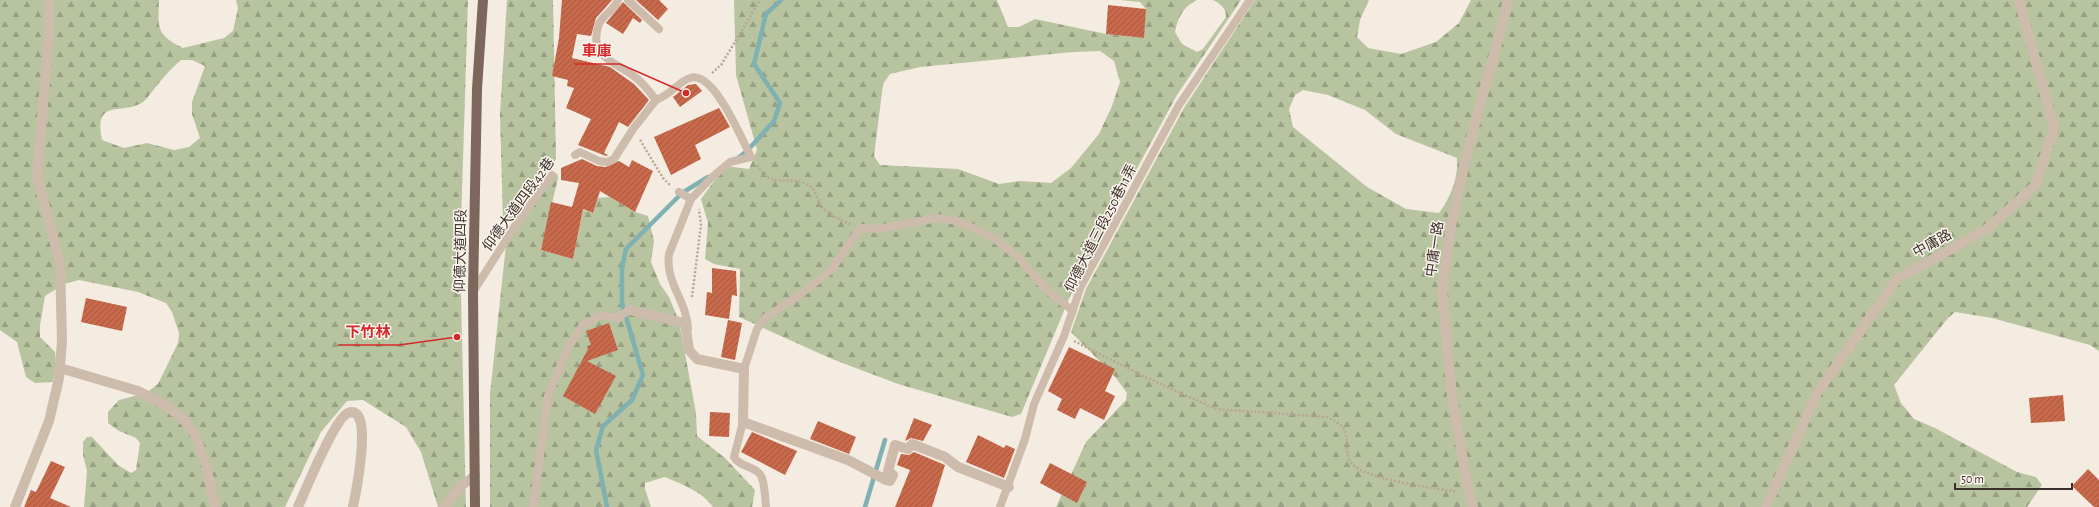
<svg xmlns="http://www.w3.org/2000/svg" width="2099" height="507" font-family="'Alegreya Sans','Noto Sans TC',sans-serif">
<defs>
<pattern id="forest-firs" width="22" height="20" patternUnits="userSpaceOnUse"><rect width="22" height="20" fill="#b8c4a0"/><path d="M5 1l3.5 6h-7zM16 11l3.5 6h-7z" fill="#97a083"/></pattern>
<pattern id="building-hatch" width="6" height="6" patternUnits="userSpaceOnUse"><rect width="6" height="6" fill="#c8694b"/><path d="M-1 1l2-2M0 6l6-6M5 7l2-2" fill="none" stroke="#a4573f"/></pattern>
</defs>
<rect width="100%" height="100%" fill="#f4ebe1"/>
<!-- forest -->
<g fill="url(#forest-firs)" fill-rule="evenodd">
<path d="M0,0h159c-1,29 -3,34 24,48l41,-10 9,-7 5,-23 -2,-8h232l-8,254 6,253h-28l-17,-55 -15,-25 -43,-27 -16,1 -26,31 -36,75h-201l3,-36 -4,-16v-13l4,-5h5l26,28 13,8 5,-3 4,-27 -4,-5 -17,-7 -11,-8v-11l11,-12 27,-7 12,-9 20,-41 1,-10 -7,-21 -6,-9 -28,-11 -59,-12 -15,4 -19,12 -5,29v12l15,15 1,15 -3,15 -18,1 -9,-6 -9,-35 -17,-12zM181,60h11l13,6 -13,36v12l8,24 -11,9 -15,3 -27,-7 -23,5 -22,-8c-9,-43 20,-24 41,-38 6,-5 11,-14 16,-19 7,-9 14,-16 22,-23z"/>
<polygon points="507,0 553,0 556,159 512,220 503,221 500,114"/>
<path d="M734,0h263l11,27h11l16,-8 71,15 37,4 3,-29 -6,-7 -20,-2h77c-14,7 -19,17 -22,32l7,12 15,8 6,-3 23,-32c0,-9 -5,-13 -13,-17h28l-64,95 -98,180 -58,139 -9,3 -114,-33 -66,-25 -93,-42 1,-48 -26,-5 -9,-5 3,-36 -7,-24 24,-33 24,3 8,-19 -21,-75zM1100,51l14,10 6,21 -8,24 -13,28 -28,34 -20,15 -31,-2 -21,3 -41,-15 -78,-4 -6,-9 9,-72 7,-10 30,-7 153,-15z"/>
<path d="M1255,0h114l-9,20 -3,17 11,11 33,6 35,-12 23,-19 12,-23h628v351l-9,-6 -98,-27 -37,-6 -7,6 -54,67 7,18 13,16 21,9 82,44 19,5 6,8 -15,22h-971l30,-65 40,-42 1,-7 -11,-15 -45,-46 15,-43 98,-181zM1303,90l25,5 37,15 31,24 61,24c2,18 -7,41 -18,55l-33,-4 -39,-22 -74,-60 -4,-18 6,-14z"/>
<path d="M557,173l1,5 -17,72 32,9 10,-49 10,3 5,-15 12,-1 25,15 13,4 6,25 -3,21 9,22 9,13 10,24 17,92 1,23 28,22 30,32 -3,17h-39c-11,-16 -32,-23 -48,-30l-20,6v6l6,18h-161v-113l16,-149z"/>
</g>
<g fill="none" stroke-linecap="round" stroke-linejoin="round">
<!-- stream -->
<g stroke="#7fb0b2" stroke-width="4.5">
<polyline points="738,158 747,151 774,121 780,103 754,64 766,14 781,0"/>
<polyline points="607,507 596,450 603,426 632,400 643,375 622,303 622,268 626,249 682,193 708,177"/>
<polyline points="865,507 885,440"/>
</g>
</g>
<!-- building -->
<g fill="url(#building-hatch)">
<polygon points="562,0 612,0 596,18 591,36 577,34 572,58 610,67 634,84 649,100 628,127 619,122 604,153 608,155 606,156 578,145 591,119 566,108 574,88 567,86 568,80 552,76 559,38"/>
<polygon points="636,0 659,0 668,9 658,20"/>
<polygon points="623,2 642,20 640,23 633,18 623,34 606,23"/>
<polygon points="1108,5 1146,9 1144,38 1106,34"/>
<polygon points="696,84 702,91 680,107 673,97 688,85"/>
<polygon points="719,108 730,127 695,145 701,159 671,175 654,137"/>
<polygon points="582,159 597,166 606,167 619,161 629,167 632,160 653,171 635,212 600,191 593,213 583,209 573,259 541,250 551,202 572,207 579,183 561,180 561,168"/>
<polygon points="712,268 736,271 737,296 732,295 729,319 705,315 707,292 712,293"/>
<polygon points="86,298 127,307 122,331 81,322"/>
<polygon points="728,320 742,323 735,360 721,357"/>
<polygon points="609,323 618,350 587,361 616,376 595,414 563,396 588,349 587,346 591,345 586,331"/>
<polygon points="1069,347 1115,369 1105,391 1115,396 1104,420 1080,408 1075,419 1057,410 1062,399 1048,391"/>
<polygon points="2063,395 2065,421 2031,423 2029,398"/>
<polygon points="710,412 730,413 729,437 709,436"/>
<polygon points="914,418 932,425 923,441 911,438 905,441"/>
<polygon points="818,421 856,437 849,454 810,439"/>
<polygon points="752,432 797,451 785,475 741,452"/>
<polygon points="978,435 1004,448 1006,445 1015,449 1004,478 966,462"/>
<polygon points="914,452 945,465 932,507 895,507 910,470 897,465 901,454 909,455"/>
<polygon points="51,461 65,467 50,498 71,507 24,507 31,490 36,492"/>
<polygon points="1050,463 1087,482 1077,503 1040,483"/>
<polygon points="2088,469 2099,480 2099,507 2094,507 2072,486"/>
</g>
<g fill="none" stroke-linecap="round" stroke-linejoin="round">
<!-- path -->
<g stroke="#b9a596" stroke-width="2.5" stroke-dasharray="2 2" stroke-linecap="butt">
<polyline points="712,73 721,65 760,0"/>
<polyline points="640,140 663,178 670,185"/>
<path d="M757,165c15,26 30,9 49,19 11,5 10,14 15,22 5,8 21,15 30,18"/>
<polyline points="692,297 701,225 699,209"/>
<path d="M1074,341l69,35 73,33 111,8c31,15 13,22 23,44 8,18 86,27 107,31"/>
</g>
<!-- service -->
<g stroke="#cdbbac" stroke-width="8">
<path d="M618,0c-4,10 -15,15 -19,24 -12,33 17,38 36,53 8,6 15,15 21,23 15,-5 23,-19 34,-22 24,-8 52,62 61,79l-21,5 -19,16 -20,21 -12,-7"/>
<polyline points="628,0 659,29"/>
<polyline points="575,155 580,152 599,161 607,162 614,159 633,129 656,100"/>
<polyline points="473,292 515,226 552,175"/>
<path d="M688,329c-1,-28 -23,-46 -19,-75l22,-55"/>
<polyline points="744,369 757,329 765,318 802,293 832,269 860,228 878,229 937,218 952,220 969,226 995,239 1020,259 1047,290 1073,311"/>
<path d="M743,422l-9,35c6,11 24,9 28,21 3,8 3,20 4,29"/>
<polyline points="533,507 548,396 567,350 582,326 601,315 618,318 629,310"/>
<polyline points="1000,507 1025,439 1034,404 1064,336 1081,286 1179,105 1250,0"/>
</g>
<!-- minor -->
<g stroke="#cdbbac" stroke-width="10">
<polyline points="629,310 685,323 689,350 697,359 744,369 743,422 848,460 886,480 890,481 893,475 888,471 895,445 908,449 912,444 945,457 958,467 1009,487"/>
<polyline points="60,368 138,391 167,406 183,419 196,436 206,466 215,507"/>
<polyline points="15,507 49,421 59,378 62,341 60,263 37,177 49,34 49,0"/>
<path d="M298,507c7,-16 37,-89 50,-94 27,-11 7,84 5,94"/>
<polyline points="444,507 462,485 475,476"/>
<polyline points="1473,507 1469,495 1452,396 1442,290 1451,226 1467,152 1506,11 1507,0"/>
<polyline points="1766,507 1817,393 1897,279 1987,229 2035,186 2054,128 2019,0"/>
</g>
<!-- primary -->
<polyline stroke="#7d675c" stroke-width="10" points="475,507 473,292 477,89 483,0"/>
</g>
<g text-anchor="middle" stroke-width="3" stroke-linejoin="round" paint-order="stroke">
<!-- street labels -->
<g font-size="14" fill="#3b302b" stroke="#fbf5ee">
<text transform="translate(518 204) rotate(-54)" y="5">仰德大道四段42巷</text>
<text transform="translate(1100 228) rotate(-63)" y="5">仰德大道三段250巷11弄</text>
<text transform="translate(1932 243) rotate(-29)" y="5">中庸路</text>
<text transform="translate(1434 249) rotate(-82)" y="5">中庸一路</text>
<text transform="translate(460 251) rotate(-89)" y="5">仰德大道四段</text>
</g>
</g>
<!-- callouts -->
<path fill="none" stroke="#d62828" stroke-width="1.5" d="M686 93L620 64H574M457 337L399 345H338"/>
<g fill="#d62828" stroke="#fbf5ee" stroke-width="1.5">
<circle cx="686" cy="93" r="4"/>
<circle cx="457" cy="337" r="4"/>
</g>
<g font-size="15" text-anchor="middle" font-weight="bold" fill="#d62828" stroke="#fbf5ee" stroke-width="3" stroke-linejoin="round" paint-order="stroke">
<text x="597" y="56">車庫</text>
<text x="368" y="337">下竹林</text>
</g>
<!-- scale -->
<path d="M1955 483v6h117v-6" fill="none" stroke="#3b302b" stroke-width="2"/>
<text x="1961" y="483" font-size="12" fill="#3b302b" stroke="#fbf5ee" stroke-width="3" paint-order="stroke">50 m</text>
</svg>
